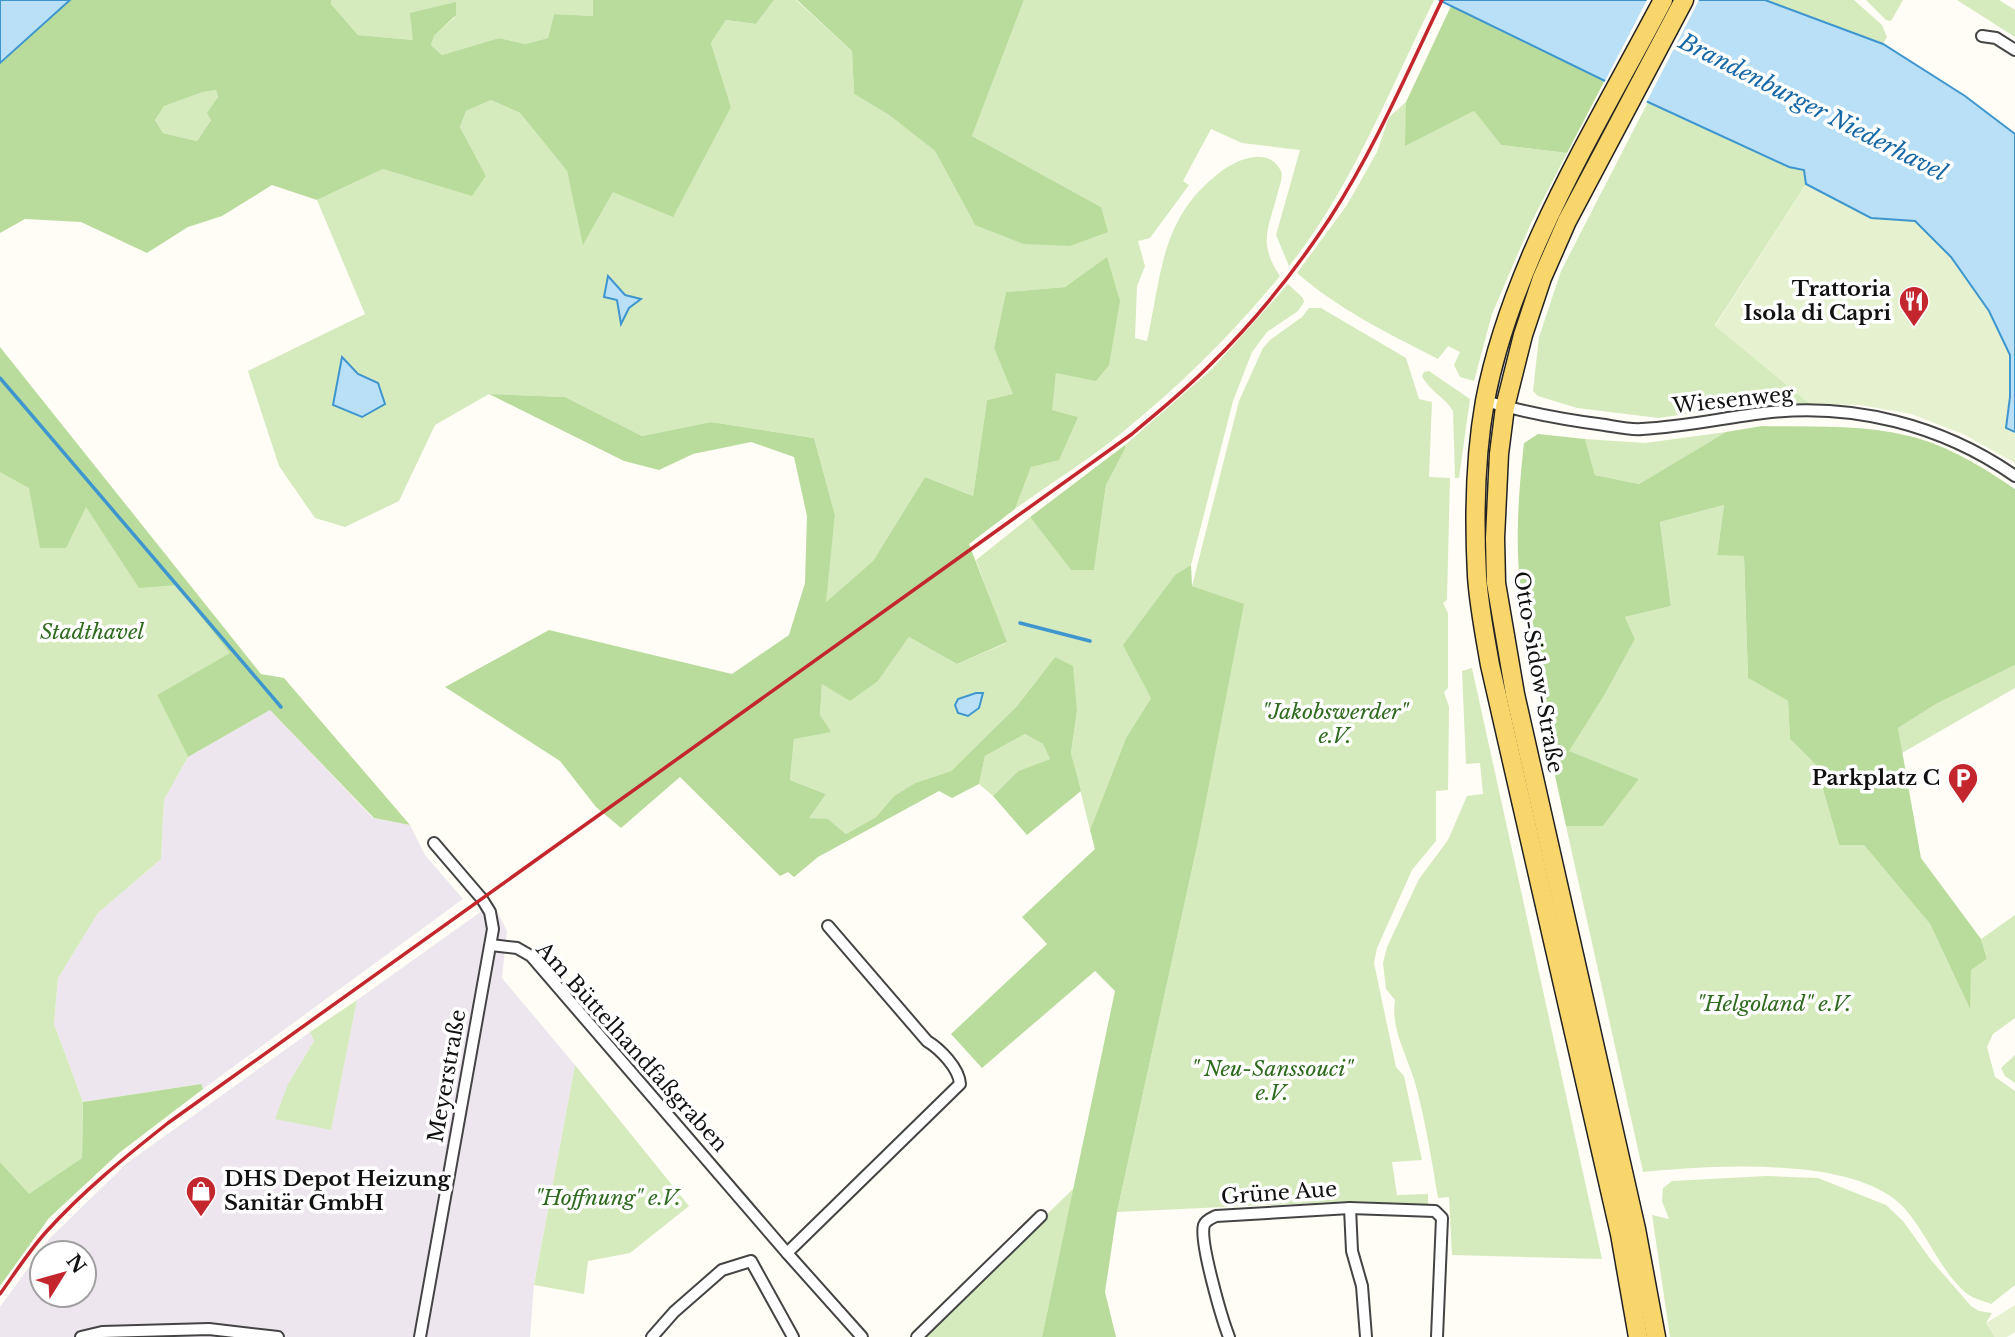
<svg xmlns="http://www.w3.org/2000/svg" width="2015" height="1337" font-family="'Libre Baskerville',serif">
<rect width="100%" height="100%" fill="#fffdf5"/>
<!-- industrial -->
<g fill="#eee6ef" fill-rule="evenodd">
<polygon points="270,710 373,818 410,825 425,855 463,899 203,1089 200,1084 83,1102 54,1024 58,978 98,913 161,859 164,800 188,757"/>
<path d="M493,903l14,28 -5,47 73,87 -41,220 -4,52h-530v-30l49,-68 78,-76 183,-131 4,9 -26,43 43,45 26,-129zM42,1253h42v42h-42z"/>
</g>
<!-- green -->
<g fill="#d5ebbd" fill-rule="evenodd">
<polygon points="331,0 593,0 593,16 554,14 548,38 525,44 499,38 442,55 431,45 434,36 456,16 413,40 358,35 331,4"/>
<path d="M774,0h22l56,51 2,43 35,21 46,36 40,74 126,-18 -129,-71 52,-136h410c-42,85 -85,193 -145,266l-13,-31 24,-85 -58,-7 -31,-14 -28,52 6,4 -39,53 -12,3 7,25 -8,20 -2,52 12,3c14,-62 13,-119 66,-163 13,-11 25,-19 42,-21 11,-1 21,3 26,14 2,7 -1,13 -3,21 -9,36 -21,50 2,84 -47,57 -98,108 -156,155 -34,28 -73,52 -109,78l16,-42 46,-50 -26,-7 5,-37 51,-115 -42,29 -59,5 -12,56 20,46 -27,6 -14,96 -48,-19 -52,84 -48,42 10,-88 -21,-77 -103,-16 -69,14 -77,-39 -76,-3 -54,31 -36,76 -54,26 -30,-9 -36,-52 -31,-95 117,-57 -48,-114 66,-31 89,26 14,-19 -26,-49 6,-16 25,-11 29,13 47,58 17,72 29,-51 118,-85 -20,-64 15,-23 30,4zM343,358l15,16 20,9 -45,22z"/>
<polygon points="1765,0 1854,0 1882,25 1887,37 1883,44"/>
<polygon points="1866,0 1903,0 1891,21 1886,20"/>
<polygon points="1957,0 1999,0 2015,10 2015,37"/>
<path d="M216,90c7,17 -10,37 -19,51l-34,-8 -8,-13 8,-14 40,-14z"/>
<path d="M1406,102v43l68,-34 27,34 66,8 -35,68 -40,93 -18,67 -14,-4 -6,-12 6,-13 -12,-6 -10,13c-49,-25 -100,-50 -141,-86l50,-68 30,-53 12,-35z"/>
<polygon points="1648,102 1789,167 1804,170 1806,184 1715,325 1810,404 1762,402 1659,418 1577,408 1538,396 1533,391 1539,337 1561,271"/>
<polygon points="1288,284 1303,298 1304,302 1298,311 1267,332 1252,352 1233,401 1191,565 1176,574 1151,698 1126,738 1090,830 1071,753 1077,711 1055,657 1017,706 951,771 915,783 894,796 876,817 846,834 828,819 808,819 826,794 790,780 794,739 820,715 822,684 878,681 909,637 957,664 1006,643 976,560 1030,517 1071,570 1094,569 1106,485 1125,449 1125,445 1212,369"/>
<polygon points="1309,308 1321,308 1406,358 1419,399 1432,402 1429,477 1450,478 1447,600 1443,603 1448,613 1448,688 1444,692 1449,707 1448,790 1436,791 1436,841 1412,870 1377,948 1374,963 1396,1067 1404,1076 1422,1160 1392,1162 1397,1195 1428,1194 1428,1205 1355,1201 1117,1212 1199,837 1243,605 1192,586 1239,401 1263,348 1270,340 1302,317"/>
<path d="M1429,371l41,28 -11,79h-4l-2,-67c-8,-14 -24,-20 -31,-35l2,-4z"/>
<polygon points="0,382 176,585 231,653 157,695 188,757 164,800 161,859 98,913 58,978 54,1024 83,1102 82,1158 29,1195 0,1162"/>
<polygon points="1726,432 1639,484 1595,475 1585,439 1645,443"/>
<path d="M1724,505l-7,49 27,2 4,122 40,23 2,38 26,26 23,80h25l66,79 39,83 2,-37 16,-11 -6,-20 34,-24v103l-22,16 -6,13 8,30 20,14v194l-24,19c-8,-3 -19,-6 -25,-11 -26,-23 -38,-57 -60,-83 -47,-56 -196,-44 -263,-38l-77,-346h37l36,-47 -71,-28 37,-57 30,-55 -10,-22 46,-11 -11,-84z"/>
<polygon points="2015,665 2015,688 1902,753 1898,728 1936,704"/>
<path d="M1472,668l130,591 -150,-4 -3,-58 -11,1c-6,-36 -12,-73 -21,-108 -7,-31 -27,-58 -22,-90l-9,-11 -3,-26 4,-16 32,-68 29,-39 19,-44 16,-2 -3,-31 -14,1 -4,-93z"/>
<polygon points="1025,734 1043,744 1050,759 1018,771 993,796 979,784 985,756"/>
<polygon points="357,1000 331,1130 275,1119 288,1084 314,1041 310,1032"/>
<polygon points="2015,1055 2015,1083 2005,1076 2001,1068"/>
<polygon points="575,1065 689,1206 630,1253 588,1261 584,1294 534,1285"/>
<polygon points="1766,1176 1818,1178 1886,1205 1903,1221 1931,1260 1971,1306 1979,1311 1992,1313 1986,1323 1995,1337 1670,1337 1652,1215 1669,1219 1662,1201 1663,1188 1672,1181"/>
<polygon points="1074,1188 1042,1337 921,1337"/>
</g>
<!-- forest -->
<g fill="#b9dc9c" fill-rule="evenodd">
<path d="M70,0h261v4l27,31 55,5 -3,-27 46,-11v13l-22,21 -3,9 11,10 57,-17 26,6 23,-6 6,-24 39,2v-16h181l-18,24 -30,-4 -15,23 20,64 -58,110 -60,-25 -30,53 -16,-74 -47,-58 -29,-13 -25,11 -6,16 26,49 -14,20 -89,-27 -66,31 -45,-15 -50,31 -34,11 -41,26 -66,-31 -56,-3 -25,14v-170zM216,90l2,7 -11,16 4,7 -14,21 -34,-8 -8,-13 9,-14 39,-14z"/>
<polygon points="797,0 1024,0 972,136 1101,207 1108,232 1070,246 1024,244 975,225 935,151 889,115 854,94 852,51"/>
<polygon points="1451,6 1605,80 1567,153 1501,145 1474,111 1405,146 1406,102"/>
<polygon points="1107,257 1120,301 1109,365 1096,381 1056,373 1052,410 1078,417 1059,460 1031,467 1015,509 969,544 1007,642 957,664 909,637 878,681 850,701 822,684 820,715 831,732 794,739 790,780 826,794 809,818 828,819 846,834 876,817 894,796 915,783 951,771 1017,706 1055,657 1073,666 1077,711 1071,753 1081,791 1027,835 993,796 1018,771 1050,759 1043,744 1025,734 985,756 979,784 952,798 939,791 818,857 794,877 788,872 780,876 680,777 621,828 596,807 560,761 445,687 549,630 732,674 789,635 805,583 807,516 794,457 751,442 693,454 659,470 624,461 489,394 565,397 642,436 711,422 814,438 835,515 826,602 873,561 925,477 973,496 987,400 1013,394 994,348 1006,292 1065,287"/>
<polygon points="0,347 261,674 284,678 410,825 374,818 270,710 188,757 157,695 230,653 176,585 139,588 86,507 66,548 40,548 29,488 0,472"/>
<path d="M1762,426c49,1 99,-2 147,10 38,9 74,31 106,53v176l-79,39 -38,24 23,130 60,81 6,20 -16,11 -1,39 -40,-85 -66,-79h-25l-23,-80 -26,-26 -2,-38 -40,-23 -4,-122 -27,-1 7,-50 -64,17 11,84 -46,11 10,22 -30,55 -36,57 70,28 -36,47h-37c-17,-80 -38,-161 -46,-243 -5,-45 -1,-95 4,-140l14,-9 47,5 10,36 44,9 87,-52z"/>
<polygon points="1125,445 1125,449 1106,485 1094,570 1071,570 1030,517"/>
<polygon points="1191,565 1192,586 1244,604 1199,837 1117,1212 1105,1292 1116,1337 1042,1337 1115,991 1095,971 982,1068 951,1034 1047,944 1022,917 1095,849 1090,830 1126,738 1151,698 1123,645 1176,574"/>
<polygon points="201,1084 203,1089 119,1153 49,1218 0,1286 0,1162 29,1194 82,1158 83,1102"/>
</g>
<!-- pitch -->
<g fill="#e6f2cf">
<polygon points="1806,184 1871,218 1915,221 1951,257 1989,311 2010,355 2010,397 2006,427 2015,432 2015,463 1963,434 1911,414 1860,405 1810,404 1715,326"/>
<polygon points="2015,1305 2015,1332 2007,1337 1995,1337 1986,1323"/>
</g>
<!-- water -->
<g fill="#b9e0f7" stroke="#3f96cf" stroke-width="2">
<polygon points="0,0 70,0 0,63"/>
<polygon points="1439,0 1765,0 1883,44 1965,96 2015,134 2015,432 2006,428 2010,397 2010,355 1989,311 1951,257 1915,221 1871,218 1806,184 1804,170 1789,167 1648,102"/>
<polygon points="608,276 625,295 641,299 629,308 621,324 617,300 604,297"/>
<polygon points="342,357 358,374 378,383 385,404 362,417 333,405"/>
<polygon points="976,693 983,693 979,708 968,716 958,713 955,705 958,699"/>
</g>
<!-- pier -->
<polygon fill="#fffdf5" points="1647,0 1699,0 1645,105 1604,83"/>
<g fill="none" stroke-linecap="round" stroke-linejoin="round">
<!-- stream -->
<g stroke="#3f96cf" stroke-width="3.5">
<polyline points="0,378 281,707"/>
<polyline points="1020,623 1090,641"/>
</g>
<!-- minor casing -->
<g stroke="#444" stroke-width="14">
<g id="minor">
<polyline points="1982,36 1996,38 2015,50"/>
<path d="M1485,401c39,11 80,19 120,24 12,2 25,5 37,4 41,-2 81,-11 121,-16 89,-11 179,12 252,63"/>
<path d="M828,926l99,115c13,8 32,27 33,43l-173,169 75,84"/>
<polyline points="491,945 517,948 531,956 787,1253"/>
<polyline points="1350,1208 1352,1251 1362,1286 1366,1337"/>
<polyline points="81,1337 102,1332 209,1329 278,1337"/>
<polyline points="420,1337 493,929 490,912 482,899 434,843"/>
<polyline points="652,1337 674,1312 722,1270 751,1261 793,1337"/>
<polyline points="917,1337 1041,1216"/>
<path d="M1229,1337c-7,-18 -30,-96 -25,-112 2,-5 8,-7 12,-9l134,-8 85,3 7,7 -5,119"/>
</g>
</g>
<!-- primary casing -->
<g stroke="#222" stroke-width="21">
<g id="primary">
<path d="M1638,1337l-18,-103 -130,-569c-5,-29 -11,-59 -13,-89 -3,-57 -2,-119 8,-175 27,-141 112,-275 178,-401"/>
<polyline points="1656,1337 1636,1229 1515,694 1496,583 1495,538 1499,454 1505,407 1523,335 1542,278 1567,221 1684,0"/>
</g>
</g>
<!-- minor -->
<use href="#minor" stroke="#fff" stroke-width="10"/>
<!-- primary -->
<use href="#primary" stroke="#f9d66b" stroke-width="18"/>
<!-- rail -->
<path stroke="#c4262e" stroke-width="3.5" d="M0,1294c15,-21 29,-43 46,-62 37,-41 79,-75 122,-109l964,-689c26,-22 52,-43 76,-67 44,-43 88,-97 122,-149 44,-68 77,-145 112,-218"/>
</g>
<!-- icons -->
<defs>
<g id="restaurant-pin" transform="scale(1.575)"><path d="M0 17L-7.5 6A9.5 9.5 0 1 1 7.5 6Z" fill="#c4262e" stroke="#fff"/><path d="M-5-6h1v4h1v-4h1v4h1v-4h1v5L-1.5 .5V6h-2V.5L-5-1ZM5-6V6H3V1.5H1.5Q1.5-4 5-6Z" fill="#fff"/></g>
<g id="parking-pin" transform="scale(1.575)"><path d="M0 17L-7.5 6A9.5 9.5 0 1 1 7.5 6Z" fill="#c4262e" stroke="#fff"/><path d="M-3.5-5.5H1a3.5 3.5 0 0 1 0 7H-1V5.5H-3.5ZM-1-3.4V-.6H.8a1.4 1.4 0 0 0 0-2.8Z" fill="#fff"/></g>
<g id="shop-pin" transform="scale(1.575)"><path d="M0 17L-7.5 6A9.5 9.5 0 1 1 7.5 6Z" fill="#c4262e" stroke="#fff"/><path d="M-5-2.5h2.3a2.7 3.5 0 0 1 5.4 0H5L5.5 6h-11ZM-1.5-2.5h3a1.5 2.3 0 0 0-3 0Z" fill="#fff"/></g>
</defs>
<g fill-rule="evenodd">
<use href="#restaurant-pin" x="1914" y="301"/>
<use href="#parking-pin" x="1963" y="778"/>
<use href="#shop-pin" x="201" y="1191"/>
</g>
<g text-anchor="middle" stroke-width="7" stroke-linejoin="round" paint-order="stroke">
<!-- poi labels -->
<g font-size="21" font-weight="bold" fill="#111" stroke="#fff" text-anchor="end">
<text x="1891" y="296">Trattoria<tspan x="1891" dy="24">Isola di Capri</tspan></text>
<text x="1940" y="785">Parkplatz C</text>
<text x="224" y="1186" text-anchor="start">DHS Depot Heizung<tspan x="224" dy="24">Sanitär GmbH</tspan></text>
</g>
<!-- street labels -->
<g font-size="21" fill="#111" stroke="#fff">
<text transform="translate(1733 400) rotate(-6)" y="7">Wiesenweg</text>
<text transform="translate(1538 672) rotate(80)" y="7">Otto-Sidow-Straße</text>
<text transform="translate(632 1047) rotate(48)" y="7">Am Büttelhandfaßgraben</text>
<text transform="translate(447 1076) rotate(-80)" y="7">Meyerstraße</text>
<text transform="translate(1279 1193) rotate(-4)" y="7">Grüne Aue</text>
</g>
<!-- park labels -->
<g font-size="21" font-style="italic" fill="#2f6b1f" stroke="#fff">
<text x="92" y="639">Stadthavel</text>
<text x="1335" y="719">"Jakobswerder"<tspan x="1335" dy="24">e.V.</tspan></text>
<text x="1774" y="1011">"Helgoland" e.V.</text>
<text x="1272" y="1076">" Neu-Sanssouci"<tspan x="1272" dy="24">e.V.</tspan></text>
<text x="608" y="1205">"Hoffnung" e.V.</text>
</g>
<!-- water labels -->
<g font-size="23" font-style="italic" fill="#1768a6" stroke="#fff">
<text transform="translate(1813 107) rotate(27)" y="8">Brandenburger Niederhavel</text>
</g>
</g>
<!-- north arrow -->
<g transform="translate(63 1274) rotate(53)"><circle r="33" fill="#ffffff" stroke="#a0a0a0" stroke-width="2"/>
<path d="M0-5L12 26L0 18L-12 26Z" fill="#c4262e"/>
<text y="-10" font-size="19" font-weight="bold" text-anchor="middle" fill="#111111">N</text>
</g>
</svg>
